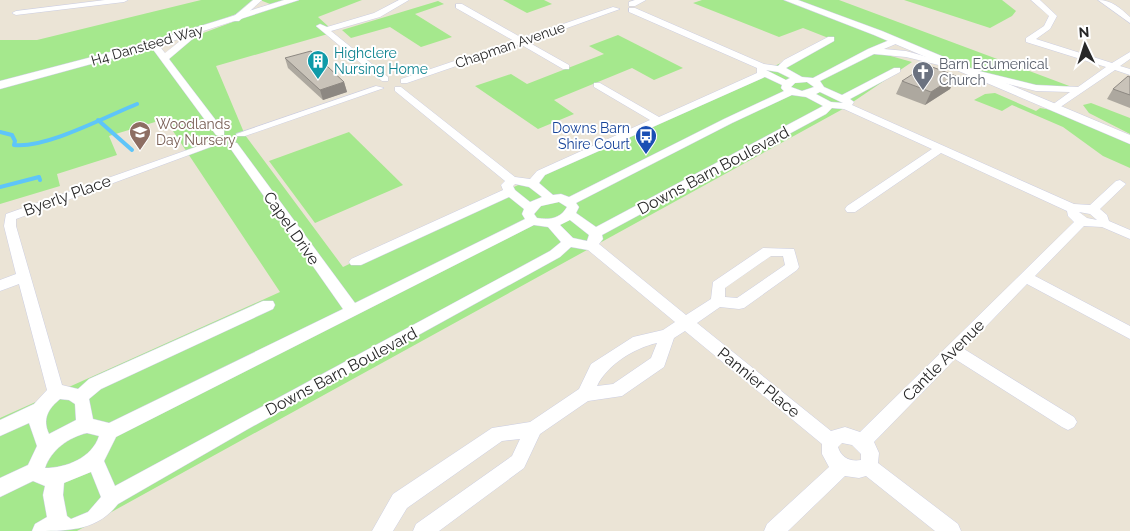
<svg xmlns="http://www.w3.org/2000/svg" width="1130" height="531" font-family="Raleway,sans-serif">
<rect width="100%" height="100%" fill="#ebe4d6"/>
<!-- green -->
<g fill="#a5e88d">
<path d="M201,0h57l-16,12 -89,32 11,14 26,-20 85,-32 -15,-6h102l-44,17 11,10 -1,7 -112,32 29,69 98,132c162,-77 326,-150 488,-228l-28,-11 -24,9 -86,-34 9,-3h137l241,90 -44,-2 -65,-16 -76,-31 -22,10 39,11 -71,48 -764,421h-77v-113l280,-126 -115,-173 -56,17 8,19 -60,19 3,12 -60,18v-164h37z"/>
<polygon points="503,0 544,0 552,4 527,13"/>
<polygon points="904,0 1002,0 1016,11 1012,16 990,28"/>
<polygon points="438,1 444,4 415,14 452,37 421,47 390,27 351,38 342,30"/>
<polygon points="618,35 683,68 654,80 632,68 554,100 574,114 538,129 475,86 511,74 527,84 604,54 589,46"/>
<polygon points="995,93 1036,111 1040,108 1052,110 1130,144 1130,168 1103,156 1063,127 1012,105 1002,111 974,100 985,94"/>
<polygon points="1091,103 1130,118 1130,134 1089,113 1083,105"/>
<polygon points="349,132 403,185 315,223 269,161"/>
</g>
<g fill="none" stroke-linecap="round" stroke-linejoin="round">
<!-- stream -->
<g stroke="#5ec5f9" stroke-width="4">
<polyline points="98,120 132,150"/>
<path d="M0,132l12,3 3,6 -1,4c31,4 93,-29 123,-41"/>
<polyline points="0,187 39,177 40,180"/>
</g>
<!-- minor casing -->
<g stroke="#cccee2" stroke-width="1">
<g id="minor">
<polygon points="105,0 128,0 124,2 16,15 12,13 16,11"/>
<polygon points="253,0 262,0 239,21 233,21 233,17"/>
<polygon points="399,0 409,0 380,17 331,31 388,77 388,81 382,81 316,26 320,24 327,27 374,13"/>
<polygon points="635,0 646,0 635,6 629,6 629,2"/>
<polygon points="1031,0 1040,0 1057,16 1050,29 1036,39 1112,63 1130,52 1130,59 1120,66 1130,69 1130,75 1115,70 1056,110 1052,109 1052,105 1070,92 1036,91 976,76 976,72 979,71 1036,85 1078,87 1106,67 1026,42 1026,38 1044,26 1049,16"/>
<path d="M1098,0c14,0 22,8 32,17v6z"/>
<polygon points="456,4 462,4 522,38 613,7 620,9 528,42 569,65 569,69 563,69 520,44 407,83 401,83 401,79 514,41 456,8"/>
<path d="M629,8h6l129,56 14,2 6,-6 44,-23h6v4l-48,27 16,9 11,1 55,-29 24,-10h6v4l-14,6 22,2 50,14 -5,3 -45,-11 -32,-3 -54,27 4,6 18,8 52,-27h6v4l-50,27 4,3 -2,3 222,99 16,1 26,-24 4,-1 6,4 -26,25 7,6 2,6 21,9v9l-28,-12 -18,-1 -49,50 95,50v13l-103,-55 -63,65 110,68 3,5 -3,5 -6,3 -6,-3 -107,-68 -81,83 5,11 -1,10 80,61 3,7h-26l-69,-55 -7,2 -14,-2 -57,55h-24l3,-7 62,-57 -7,-13v-10l-137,-113 -11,7 -10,29 -42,29 -34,5 -48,33 -16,34 -85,63h-26l3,-7 96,-68 8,-17 -18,2 -95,67 -14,23h-21l21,-37 99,-66 38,-6 49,-33 12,-25 42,-27 30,-7 12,-8 -87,-72 -17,-3 -11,10 -312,172 -130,75c-21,27 -49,27 -86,27l3,-7 12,-7 -4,-22 2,-9 -12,-5 -33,16v-19l28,-13 9,-19 -8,-23 -29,13v-16l34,-16 13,-14 -28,-106 -19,7v-11l16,-6 -12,-48 2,-12 201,-71h8l1,2 -200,74v7l46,159 16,4 11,-10 174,-78h10l2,4 -2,4 -172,80 -12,10 4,20 16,4 234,-114 -115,-164 1,-2h8l118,160 170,-84 -3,-5 2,-5 -15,-12 -148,68h-10l-2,-3 2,-3 152,-69 -2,-5 4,-4 -110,-90v-4h6l114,90 15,2 7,-8 113,-51 -56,-33v-4h6l59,34 98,-44v-5l-128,-56zM766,70l12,2 12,6 -4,2zM765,77l17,8 -1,3 3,3 -60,28 -155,78 -8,-3 -8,1 -14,-12 6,-8zM807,82l7,5 -12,4 -11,-4 4,-4zM820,92l23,11 -12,-1 -15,-8zM792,95l14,2 17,9 -227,121 -20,-14 3,-6 -3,-4 156,-80zM832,108l12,1 88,40 -85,57 -2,3 2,3h8l86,-59 126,58 1,5 6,6 -214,210 -15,-5 -14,4 -134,-108 23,-16 19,2 5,-1 53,-38 2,-3 -5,-18 -31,-1 -50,34 -2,17 -25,16 -87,-71 4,-5 -1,-4 224,-121zM515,184l14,3 13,10 -12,5 -15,-12 -2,-4zM559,202l8,5c-7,12 -18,13 -30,11l-3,-4 7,-8zM1079,212l11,2 7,6 -10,-2zM570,220l19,15 -2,6 -14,-3 -13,-13zM534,225l14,2 13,15 -11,9 -435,235 -11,-25 12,-24zM771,256h12l2,9 -48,33 -12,-1v-9zM657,343l-6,15 -38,26 -16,2c10,-21 37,-38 60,-43zM60,399l9,1 6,4 1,16 -27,14c-7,-15 -1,-25 11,-35zM87,433l12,3c-7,22 -33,32 -54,32 6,-18 24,-31 42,-35zM842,443l10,2 9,9v6c-10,2 -20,-2 -23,-13zM91,472l10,25 -13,15 -17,7 -4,-3 -4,-21 1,-12z"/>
<polygon points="195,29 202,31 169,59 224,131 224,135 216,135 149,44 156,42 165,53"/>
<polygon points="376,86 384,88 245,136 237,136 236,134"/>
</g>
</g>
<!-- tertiary casing -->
<g stroke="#cccee2" stroke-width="1">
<g id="tertiary">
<polygon points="284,0 299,0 157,46 0,89 0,81 149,42"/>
<polygon points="784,0 798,0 882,31 1130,135 1130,144 874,35"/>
</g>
</g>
<!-- minor -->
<use href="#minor" fill="#fff" fill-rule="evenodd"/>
<!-- tertiary -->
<use href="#tertiary" fill="#fff" fill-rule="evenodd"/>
</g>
<!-- wall -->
<g fill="#ada89f">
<polygon points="285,58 344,82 347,92 323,100 288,68"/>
<polygon points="956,76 950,89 925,105 896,94 902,81"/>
<polygon points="1130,77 1130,108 1107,99 1113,89"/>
</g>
<!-- shaded-wall -->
<g fill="#8d8882">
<polygon points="956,76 950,89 925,105 931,92"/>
<polygon points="344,82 347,92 323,100 320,90"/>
</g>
<!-- building -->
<g fill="#c9c3b9" stroke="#8d8882">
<polygon points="311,51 344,82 320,90 285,58"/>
<polygon points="927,65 956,76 931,92 902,81"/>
<polygon points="1128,76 1130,77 1130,95 1113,89"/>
</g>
<!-- icons -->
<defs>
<g id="building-pin" transform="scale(1.125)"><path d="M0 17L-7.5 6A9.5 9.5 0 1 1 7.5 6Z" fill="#0f9aa8" stroke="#fff"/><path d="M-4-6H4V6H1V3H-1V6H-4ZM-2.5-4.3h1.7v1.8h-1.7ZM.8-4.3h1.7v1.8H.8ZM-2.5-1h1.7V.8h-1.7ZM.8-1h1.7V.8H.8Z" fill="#fff"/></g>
<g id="church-pin" transform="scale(1.125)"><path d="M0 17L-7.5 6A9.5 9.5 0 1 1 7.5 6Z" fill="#6b7280" stroke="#fff"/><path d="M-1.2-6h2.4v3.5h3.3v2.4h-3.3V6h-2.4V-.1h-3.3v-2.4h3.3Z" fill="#fff"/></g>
<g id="school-pin" transform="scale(1.125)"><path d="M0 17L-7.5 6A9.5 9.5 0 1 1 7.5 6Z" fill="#8d6e63" stroke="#fff"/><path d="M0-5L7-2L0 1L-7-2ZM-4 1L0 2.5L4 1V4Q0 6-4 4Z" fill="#fff"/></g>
<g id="bus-pin" transform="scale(1.125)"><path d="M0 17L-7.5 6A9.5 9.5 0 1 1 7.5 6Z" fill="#1a4fb4" stroke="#fff"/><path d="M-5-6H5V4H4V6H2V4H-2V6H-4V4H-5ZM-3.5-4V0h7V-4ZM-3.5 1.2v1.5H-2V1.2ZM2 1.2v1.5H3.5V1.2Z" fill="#fff"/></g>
</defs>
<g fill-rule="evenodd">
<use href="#building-pin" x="318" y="61"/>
<use href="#church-pin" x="923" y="72"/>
<use href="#school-pin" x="140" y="132"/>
<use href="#bus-pin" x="646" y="136"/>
</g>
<g text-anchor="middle" stroke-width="4" stroke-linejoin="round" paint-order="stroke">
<!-- far-street labels -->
<g font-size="14" fill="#272727" stroke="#fff">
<text transform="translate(147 45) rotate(-16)" y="5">H4 Dansteed Way</text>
<text transform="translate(510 45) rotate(-19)" y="5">Chapman Avenue</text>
</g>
<!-- far-culture labels -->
<g font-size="14" fill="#0d838f" stroke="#fff" text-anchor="start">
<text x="334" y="58">Highclere<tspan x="334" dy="16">Nursing Home</tspan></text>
</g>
<!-- far-worship labels -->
<g font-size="14" fill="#5b616d" stroke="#fff" text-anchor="start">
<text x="939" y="69">Barn Ecumenical<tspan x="939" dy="16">Church</tspan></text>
</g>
<!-- far-education labels -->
<g font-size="14" fill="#785e54" stroke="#fff" text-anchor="start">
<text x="156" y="129">Woodlands<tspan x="156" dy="16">Day Nursery</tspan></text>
</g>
<!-- far-transit labels -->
<g font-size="14" fill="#164399" stroke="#fff" text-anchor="end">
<text x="630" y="133">Downs Barn<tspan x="630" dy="16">Shire Court</tspan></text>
</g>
<!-- street labels -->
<g font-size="16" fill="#272727" stroke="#fff">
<text transform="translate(713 170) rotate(-28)" y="6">Downs Barn Boulevard</text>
<text transform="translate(67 195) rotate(-20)" y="6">Byerly Place</text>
<text transform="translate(292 228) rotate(55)" y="6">Capel Drive</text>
<text transform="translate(943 360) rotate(-45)" y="6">Cantle Avenue</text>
<text transform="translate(341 371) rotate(-28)" y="6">Downs Barn Boulevard</text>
<text transform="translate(759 382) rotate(39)" y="6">Pannier Place</text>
</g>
</g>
<!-- north arrow -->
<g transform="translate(1085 45) rotate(356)" stroke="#ffffff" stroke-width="4" paint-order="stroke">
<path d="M0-4L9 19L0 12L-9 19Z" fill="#272727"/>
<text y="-8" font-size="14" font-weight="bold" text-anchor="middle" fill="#272727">N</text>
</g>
</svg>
